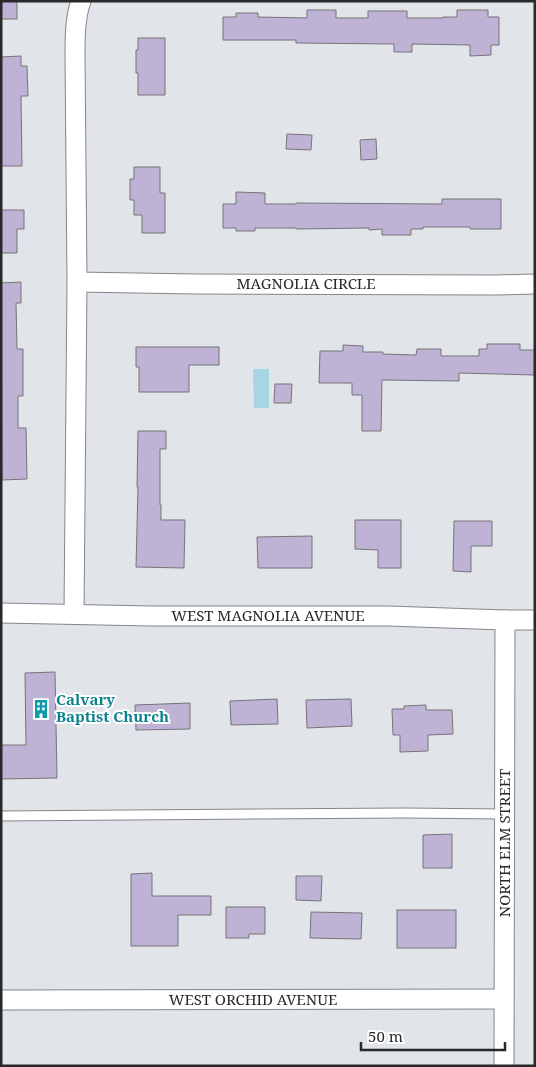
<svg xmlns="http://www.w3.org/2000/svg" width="536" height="1067" font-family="'Noto Serif',serif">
<rect width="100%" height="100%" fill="#e1e4e8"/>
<!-- water -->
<polygon fill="#a7d5e1" points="253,369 269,369 269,408 254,408"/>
<!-- building -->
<g fill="#beb2d5" stroke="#767479">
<rect x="1" y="1" width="16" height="18"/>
<polygon points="307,10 336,10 336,18 368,18 368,11 407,11 407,18 443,18 443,17 457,17 457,10 488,10 488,17 499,17 499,45 491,45 491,55 470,56 470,45 412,44 412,52 394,52 394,44 296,43 296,40 223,40 223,17 236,17 236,13 258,13 258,17 307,18"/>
<polygon points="138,38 165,38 165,95 138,95 138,73 136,73 136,50 138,50"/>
<polygon points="21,56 21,66 27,66 28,96 21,96 22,166 1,166 1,57"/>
<polygon points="287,134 312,135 311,150 286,149"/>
<polygon points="376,139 377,159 361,160 360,140"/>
<polygon points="134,167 160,167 160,193 165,193 165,233 142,233 142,215 134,215 134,200 130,200 130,179 134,179"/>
<polygon points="236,192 265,193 265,204 296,204 296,203 442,204 442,199 501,199 501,229 470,229 470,227 423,227 423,229 411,229 411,235 382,235 382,229 369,230 369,228 296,229 296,228 255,228 255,231 236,231 236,228 223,228 223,204 236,204"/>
<polygon points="1,210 24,210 24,229 17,229 17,253 1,253"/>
<polygon points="21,282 21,303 16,303 17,349 23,349 23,396 18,396 18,428 26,428 27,479 2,480 1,283"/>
<polygon points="487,344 520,344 520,350 535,350 534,375 459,373 459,381 382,380 381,431 362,431 362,395 352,395 352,383 319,383 320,351 343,351 343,345 363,346 363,352 383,352 383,354 416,355 417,349 441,349 441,356 479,356 479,349 487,349"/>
<polygon points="136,347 219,347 219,365 189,365 189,392 139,392 139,367 136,367"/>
<polygon points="275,384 292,384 291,403 274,403"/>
<polygon points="138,431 166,431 166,449 160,449 160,505 161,505 161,520 185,520 184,568 136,567 138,487 137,487"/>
<polygon points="355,520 401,520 401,568 378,568 378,550 355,549"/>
<polygon points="454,521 492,521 492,546 471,546 471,572 453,571"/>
<polygon points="312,536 312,568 258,568 257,537"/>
<polygon points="55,672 57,778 1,779 1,745 26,745 25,673"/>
<polygon points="277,699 278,724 231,725 230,701"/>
<polygon points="351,699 352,726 307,728 306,700"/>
<polygon points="190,703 190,729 136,730 135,705"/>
<polygon points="426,705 426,710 452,710 453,734 428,735 428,751 400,752 400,735 393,735 392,709 404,709 404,706"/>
<polygon points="452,834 452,868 423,868 423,835"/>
<polygon points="152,873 152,896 211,896 211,915 178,915 178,946 131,946 131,874"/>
<polygon points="296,876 322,876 321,901 296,900"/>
<polygon points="226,907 265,907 265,934 249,934 249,938 226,938"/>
<rect x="397" y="910" width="59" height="38"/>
<polygon points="311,912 362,913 361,939 310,938"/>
</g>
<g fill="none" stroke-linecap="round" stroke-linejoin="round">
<!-- service casing -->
<g stroke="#84868b" stroke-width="11">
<polyline id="service" points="1,816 405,813 505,814"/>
</g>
<!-- minor casing -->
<g stroke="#84868b" stroke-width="21">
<g id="minor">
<path d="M81,1c-6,17 -6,36 -6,54l2,227 119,2 299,1 40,-1"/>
<polyline points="1,613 151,616 388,616 505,620 535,620"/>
<polyline points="74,614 77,282"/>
<polyline points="1,1000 504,999"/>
<polyline points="504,1066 505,620"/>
</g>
</g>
<!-- service -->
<use href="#service" stroke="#fff" stroke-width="9"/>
<!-- minor -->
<use href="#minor" stroke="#fff" stroke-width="19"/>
</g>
<!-- icons -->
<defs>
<g id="building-bare" transform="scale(1.5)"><path d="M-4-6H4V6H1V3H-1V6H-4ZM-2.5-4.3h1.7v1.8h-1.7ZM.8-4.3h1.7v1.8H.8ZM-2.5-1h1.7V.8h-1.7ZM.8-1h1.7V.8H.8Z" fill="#0f9aa8" stroke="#fff" stroke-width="2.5" paint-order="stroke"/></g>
</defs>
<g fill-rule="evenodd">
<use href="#building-bare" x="41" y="709"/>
</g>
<g text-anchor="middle" stroke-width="4" stroke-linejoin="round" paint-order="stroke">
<!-- street labels -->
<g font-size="15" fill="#28292b" stroke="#fff">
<text x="306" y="289">MAGNOLIA CIRCLE</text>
<text x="268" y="621">WEST MAGNOLIA AVENUE</text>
<text transform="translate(505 843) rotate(-90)" y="5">NORTH ELM STREET</text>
<text x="253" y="1005">WEST ORCHID AVENUE</text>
</g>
<!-- culture labels -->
<g font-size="15" font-weight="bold" fill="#0d838f" stroke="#fff" text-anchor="start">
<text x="56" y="705">Calvary<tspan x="56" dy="17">Baptist Church</tspan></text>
</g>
</g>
<!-- border -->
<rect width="536" height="1067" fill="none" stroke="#28292b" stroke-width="5"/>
<!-- scale -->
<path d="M361 1042v8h144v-8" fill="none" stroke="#28292b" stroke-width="2.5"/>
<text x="368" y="1042" font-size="15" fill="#28292b" stroke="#ffffff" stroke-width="4" paint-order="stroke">50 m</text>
</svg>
